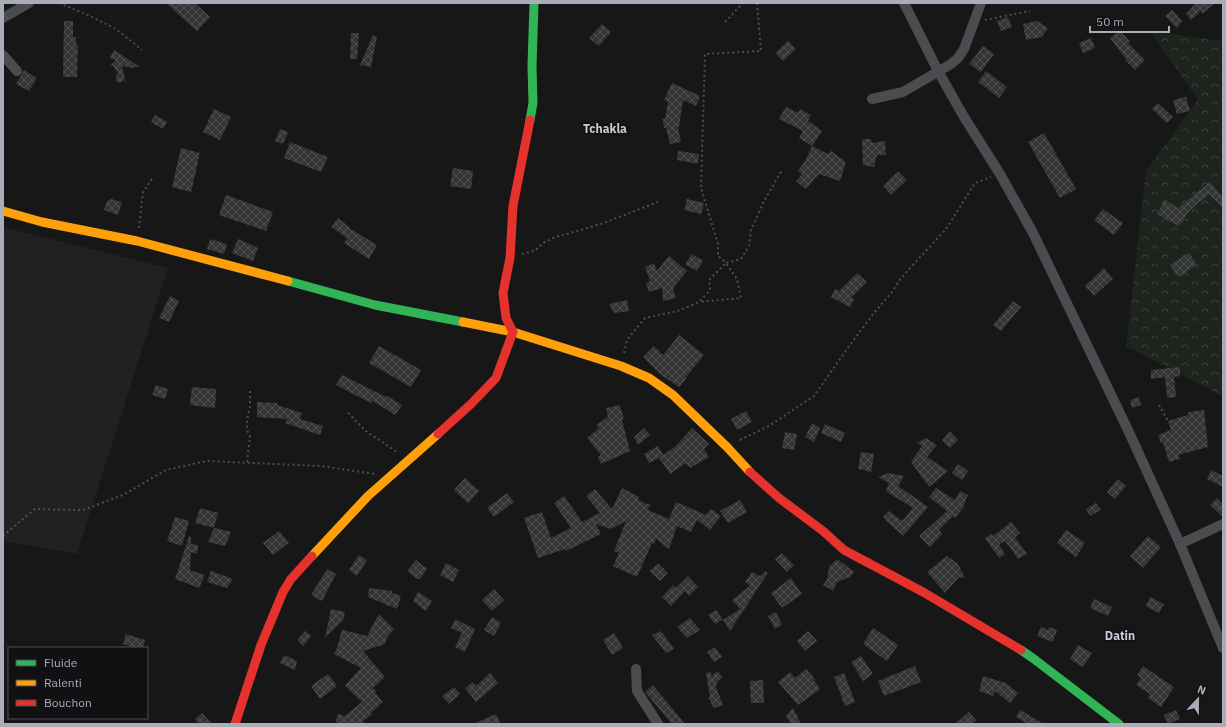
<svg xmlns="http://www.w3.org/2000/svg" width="1226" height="727" font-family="'IBM Plex Sans',sans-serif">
<defs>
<pattern id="forest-crowns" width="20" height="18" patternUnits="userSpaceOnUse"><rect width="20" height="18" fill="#1d241e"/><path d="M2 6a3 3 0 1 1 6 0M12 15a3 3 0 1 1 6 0" fill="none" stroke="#3b413d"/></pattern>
<pattern id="building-cross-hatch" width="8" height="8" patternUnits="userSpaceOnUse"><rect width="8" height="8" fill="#353536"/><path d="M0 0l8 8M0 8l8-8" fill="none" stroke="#4f5051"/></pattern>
</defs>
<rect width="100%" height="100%" fill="#171717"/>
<!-- built -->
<polygon fill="#212123" points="3,227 168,268 77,554 3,541"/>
<!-- forest -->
<polygon fill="url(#forest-crowns)" points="1150,31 1223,41 1223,396 1126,346 1146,171 1198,100"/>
<!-- building -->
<g fill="url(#building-cross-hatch)">
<polygon points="166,3 195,3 210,17 197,31"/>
<polygon points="1196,3 1215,3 1202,14 1201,11 1191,20 1186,14"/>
<polygon points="1172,10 1182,21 1177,28 1165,16"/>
<polygon points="1008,17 1012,27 1001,31 997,21"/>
<polygon points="64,21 73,21 73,37 76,37 76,45 78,45 77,77 63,77"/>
<polygon points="1037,21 1048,28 1042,37 1026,40 1023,24"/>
<polygon points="602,24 611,32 599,46 589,38"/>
<polygon points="1119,31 1126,37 1130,42 1128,43 1145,60 1135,70 1125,60 1126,59 1110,38"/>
<polygon points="351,33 359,33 357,59 350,59"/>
<polygon points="373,35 377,37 371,67 360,65"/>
<polygon points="1091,38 1095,48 1083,53 1079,43"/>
<polygon points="788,41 796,49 783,61 775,53"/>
<polygon points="983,46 994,54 981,72 969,64"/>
<polygon points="114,50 140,67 134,67 133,68 122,66 126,83 124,80 120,83 116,81 116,77 118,73 113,66 110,66 116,60 110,58"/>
<polygon points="24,70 37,78 29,91 16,84"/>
<polygon points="986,71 1007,87 999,98 978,82"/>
<polygon points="672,83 700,96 696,106 683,100 679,127 678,127 681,142 670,144 666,128 664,128 663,119 665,119 668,102 664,100"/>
<polygon points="1186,97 1190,111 1177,114 1173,100"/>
<polygon points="1158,103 1173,117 1167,123 1152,109"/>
<polygon points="786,107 798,113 800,109 811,115 808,121 822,131 812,146 799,138 803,131 779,119"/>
<polygon points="214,109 231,117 220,140 203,132"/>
<polygon points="155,115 167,122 163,129 151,122"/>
<polygon points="280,129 288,132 283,144 275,141"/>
<polygon points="1044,133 1076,189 1060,198 1028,142"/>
<polygon points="862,139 871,139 872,143 885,141 886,155 877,155 874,167 863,165"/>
<polygon points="290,142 328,157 321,172 284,158"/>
<polygon points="812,146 828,154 831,151 846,162 840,181 819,174 806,189 796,181 802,174 798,171 805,161"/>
<polygon points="181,148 200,153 191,192 172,187"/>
<polygon points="678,151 699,154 698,164 677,160"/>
<polygon points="453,168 473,171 471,189 450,186"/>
<polygon points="898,171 907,180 891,195 883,186"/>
<polygon points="1210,182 1223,198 1223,208 1209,194 1190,210 1179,226 1157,214 1165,200 1178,208 1181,205 1182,205"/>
<polygon points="226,195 273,212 266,231 219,215"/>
<polygon points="111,199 122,202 118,215 104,210 107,201"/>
<polygon points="687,199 704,203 701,214 684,210"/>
<polygon points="1103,209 1123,223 1114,235 1094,220"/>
<polygon points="338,218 349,227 349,228 377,245 369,259 344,243 347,238 331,227"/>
<polygon points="210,239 227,244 224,254 207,249"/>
<polygon points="238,239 258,248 253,261 232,253"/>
<polygon points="1189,253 1197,265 1178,277 1170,265"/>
<polygon points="692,254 703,261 697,271 685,264"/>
<polygon points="669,256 687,271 673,288 676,298 663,301 662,288 649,292 646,283 650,281 645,267 654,263 657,271"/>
<polygon points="1104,268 1113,279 1094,296 1085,286"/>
<polygon points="857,273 867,282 851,298 854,299 850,307 831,297 835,289 839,291"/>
<polygon points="170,296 179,301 169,322 159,318"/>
<polygon points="627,300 629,311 614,313 609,304"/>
<polygon points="1013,301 1021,307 1001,331 993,325"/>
<polygon points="679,335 704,355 686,377 687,378 679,387 661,375 643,357 654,346 663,355"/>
<polygon points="379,346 421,370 411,387 369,363"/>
<polygon points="1180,367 1180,376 1174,377 1176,397 1167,398 1165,377 1151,379 1151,370"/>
<polygon points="342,375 386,397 387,396 402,405 395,415 373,401 371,403 336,385"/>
<polygon points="156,385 168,389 165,399 152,395"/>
<polygon points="192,387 216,389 215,408 190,405"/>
<polygon points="1139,397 1141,405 1132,408 1130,400"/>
<polygon points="257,402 277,403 277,405 302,413 300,419 323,426 320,435 285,423 287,419 257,417"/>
<polygon points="620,405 624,419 622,420 630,451 601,464 598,457 601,455 587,438 599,428 596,425 608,417 606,408"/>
<polygon points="1204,410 1208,447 1178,455 1180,459 1169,462 1163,442 1161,443 1158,435 1171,430 1168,421 1188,415 1188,412"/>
<polygon points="746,411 752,422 737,430 731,419"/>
<polygon points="812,423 820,428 814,442 805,437"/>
<polygon points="825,424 845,433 841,442 821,433"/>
<polygon points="644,428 650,435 638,445 634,437"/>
<polygon points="692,428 709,444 704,449 709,457 690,468 686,463 670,474 659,458 649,463 644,454 658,446 663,455 675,447"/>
<polygon points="950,431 958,440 950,448 942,440"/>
<polygon points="785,432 797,434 794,450 782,448"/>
<polygon points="926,438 937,445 927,457 948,471 929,487 911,462 922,446 917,443"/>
<polygon points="861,452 874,454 871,473 864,470 858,469"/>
<polygon points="958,464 968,471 962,480 952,473"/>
<polygon points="1211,470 1223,476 1223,487 1207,479"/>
<polygon points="888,473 904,476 898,486 920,501 928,507 903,536 891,525 890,525 883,517 889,511 902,521 913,508 886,491 889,483 878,477"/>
<polygon points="465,478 479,491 468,503 454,490"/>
<polygon points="1118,479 1126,486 1115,499 1107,492"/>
<polygon points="622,488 639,497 638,500 650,505 648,510 669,519 676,502 706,515 711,509 721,516 710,530 697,520 691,532 677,526 669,549 656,539 654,544 652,543 637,577 613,566 619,553 614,551 626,521 611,529 596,524 601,534 566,551 565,549 538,558 524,518 542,512 551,538 571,528 554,503 564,496 582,522 600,513 586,496 595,489 612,509"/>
<polygon points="936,488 955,500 960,491 968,495 963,507 964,507 955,518 953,516 939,530 942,534 930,547 919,536 947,511 929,497"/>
<polygon points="507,493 514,502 494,517 487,508"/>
<polygon points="1217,498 1223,504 1223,517 1210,505"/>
<polygon points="740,500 747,512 728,523 720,511"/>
<polygon points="1096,503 1101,510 1090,516 1086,509"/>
<polygon points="200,508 218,513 214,528 195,523"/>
<polygon points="175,517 189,521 182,546 167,541"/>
<polygon points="1011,522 1020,533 1015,537 1027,554 1018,559 1005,541 999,544 1005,554 999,558 985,538 992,534 993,536"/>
<polygon points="214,528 231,532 225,546 208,542"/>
<polygon points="1066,530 1085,543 1076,557 1057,543"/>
<polygon points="279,531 289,543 273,555 263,543"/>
<polygon points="189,536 191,537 191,544 198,545 197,554 191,552 190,570 205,575 199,588 175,579"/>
<polygon points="1148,536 1161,547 1143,568 1130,556"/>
<polygon points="782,553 794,565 787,572 775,559"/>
<polygon points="359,555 367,560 357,576 349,570"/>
<polygon points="947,556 958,564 965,578 959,577 945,593 927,572"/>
<polygon points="837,559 854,572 850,577 837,582 833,591 823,585 827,580 829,567"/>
<polygon points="416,560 427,569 420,579 417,579 407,571"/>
<polygon points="446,563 459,570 453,582 440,575"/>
<polygon points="658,563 668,573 660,581 650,571"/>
<polygon points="327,569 336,574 322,601 311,595"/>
<polygon points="211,571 233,579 227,588 207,582"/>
<polygon points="766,571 768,573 730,631 723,620 740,609 732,600 750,586 745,582 752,572 760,576"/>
<polygon points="688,576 698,587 689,596 685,591 671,606 662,597 673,585 676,588"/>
<polygon points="791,578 802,594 782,608 771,593"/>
<polygon points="369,588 392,591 392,593 401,596 397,609 368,597"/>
<polygon points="494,589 504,600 492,611 482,600"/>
<polygon points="418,592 432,601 426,611 413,601"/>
<polygon points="1150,597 1164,604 1159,613 1146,606"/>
<polygon points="1094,599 1112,607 1108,616 1090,608"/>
<polygon points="331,609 345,612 343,620 325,638"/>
<polygon points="716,610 723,620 715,624 708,615"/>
<polygon points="776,612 782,625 775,629 768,616"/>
<polygon points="379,614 394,629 387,637 385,644 363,651 385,677 373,688 376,691 375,693 383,702 371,713 372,714 362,722 365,723 364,724 336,724 338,722 336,721 338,714 345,716 362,702 345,686 348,682 361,668 334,654 337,648 342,630 367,636"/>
<polygon points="492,617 501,623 494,636 484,630"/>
<polygon points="690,618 700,630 687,638 677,627"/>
<polygon points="455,619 475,629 465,652 455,647 462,633 451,628"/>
<polygon points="1041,627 1048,630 1049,627 1057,630 1053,642 1037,636"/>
<polygon points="873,628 898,645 887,661 863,644"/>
<polygon points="305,631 311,636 303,646 297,640"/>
<polygon points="661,631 674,649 666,653 652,635"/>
<polygon points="808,631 817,641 805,651 797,641"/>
<polygon points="614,633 623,648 612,655 603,640"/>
<polygon points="126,634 145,640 143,648 136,648 123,644"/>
<polygon points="1078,645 1092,653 1083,667 1070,659"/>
<polygon points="715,647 722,657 714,662 707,652"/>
<polygon points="284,655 297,661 295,670 280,663"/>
<polygon points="861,656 873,674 863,681 851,662"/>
<polygon points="915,666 921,682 884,696 878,681"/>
<polygon points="1143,666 1174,687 1161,707 1148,698 1150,694 1136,685 1141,678 1137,675"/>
<polygon points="806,669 815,679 814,680 820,689 798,705 778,682 790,672 795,678"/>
<polygon points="717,671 723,677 717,682 716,687 723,705 714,708 708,697 710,697 706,673 710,672 712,676"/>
<polygon points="490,673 498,683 476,702 465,688 473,682 476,686"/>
<polygon points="844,673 855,702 845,706 834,677"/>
<polygon points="328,674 337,686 320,699 311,686"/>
<polygon points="983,676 1006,683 1018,693 1010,703 995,691 993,696 979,691"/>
<polygon points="763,680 764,703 751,703 750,681"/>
<polygon points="653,685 685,724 672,724 646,693 645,692"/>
<polygon points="454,687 460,694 449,704 442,696"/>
<polygon points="793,708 801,724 791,724 786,716"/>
<polygon points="1020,710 1044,724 1028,724 1016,717"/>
<polygon points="1176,710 1180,719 1168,724 1164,715"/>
<polygon points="969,712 976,720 972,724 955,724"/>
<polygon points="202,713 212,724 199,724 195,719"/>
<polygon points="496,714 501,724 473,724"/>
</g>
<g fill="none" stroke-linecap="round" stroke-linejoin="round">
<!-- path -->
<g stroke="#4d4e52" stroke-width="2" stroke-dasharray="2 3" stroke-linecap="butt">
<polyline points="59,3 90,16 116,29 142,50"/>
<polyline points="757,3 761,51 705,54 701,188 718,244 718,256 726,263 741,259 749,246 751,230 763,203 782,170"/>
<polyline points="985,20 1030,11"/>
<polyline points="725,22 743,3"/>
<polyline points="139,228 143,192 152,179"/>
<polyline points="522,254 536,250 543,243 553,238 601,224 658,202"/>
<polyline points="624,353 627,340 645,318 678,311 699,302 710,290 709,280 726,263 737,279 741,298 699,302"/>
<polyline points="1159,405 1168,421"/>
<polyline points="348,413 368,433 381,441 398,453"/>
<polyline points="740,440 769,426 814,396 847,349 874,313 892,292 901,278 946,229 975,183 991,177"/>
<polyline points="247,462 250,437 247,430 247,420 250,406 250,391"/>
<polyline points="3,536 35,509 83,510 123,495 166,470 207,461 321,466 375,474"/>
</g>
<!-- street -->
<g stroke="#4b4c50" stroke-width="10">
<polyline points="904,3 938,71 964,117 1000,174 1033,233 1128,430 1180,544 1223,648"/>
<polyline points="3,18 29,3"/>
<polyline points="3,55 17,71"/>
<polyline points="872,99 903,92 951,64 958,58 964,49 981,3"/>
<polyline points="1180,544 1223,524"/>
<polyline points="636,669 637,691 658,724"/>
</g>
<!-- fast -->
<g stroke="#30b455" stroke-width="9">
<polyline points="530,120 533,103 532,66 534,3"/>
<polyline points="288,281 375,305 463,322"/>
<polyline points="1021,650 1034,659 1119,724"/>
</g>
<!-- slow -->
<g stroke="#ff9f0a" stroke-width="9">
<polyline points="3,211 42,222 137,241 288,281"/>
<polyline points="463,322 513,332 621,366 649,378 673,395 727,447 750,472"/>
<polyline points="312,556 368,496 438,434"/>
</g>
<!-- jam -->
<g stroke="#e5322d" stroke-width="9">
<polyline points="438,434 471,404 496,378 513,332 506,318 503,293 510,258 513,206 530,120"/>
<polyline points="750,472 779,498 823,531 844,550 923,592 1021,650"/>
<polyline points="235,724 261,645 283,592 291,579 312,556"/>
</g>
</g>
<g text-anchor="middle" stroke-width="3.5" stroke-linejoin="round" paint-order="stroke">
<!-- quarter labels -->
<g font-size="12" font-weight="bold" fill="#c9ccd4" stroke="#111113">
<text x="605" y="133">Tchakla</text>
<text x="1120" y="640">Datin</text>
</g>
</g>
<!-- border -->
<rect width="1226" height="727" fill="none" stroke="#a8adb8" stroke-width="8"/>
<!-- legend -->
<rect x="8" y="647" width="140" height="72" fill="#111113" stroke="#4d4f55"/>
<rect x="16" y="660" width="20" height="6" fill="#30b455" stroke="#4d4f55"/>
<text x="44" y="667" font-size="12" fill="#a8adb8">Fluide</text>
<rect x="16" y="680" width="20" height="6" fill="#ff9f0a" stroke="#4d4f55"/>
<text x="44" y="687" font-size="12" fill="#a8adb8">Ralenti</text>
<rect x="16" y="700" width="20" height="6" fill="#e5322d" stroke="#4d4f55"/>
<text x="44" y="707" font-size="12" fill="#a8adb8">Bouchon</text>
<!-- north arrow -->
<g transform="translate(1198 699) rotate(22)" stroke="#111113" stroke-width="3" paint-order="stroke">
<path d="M0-3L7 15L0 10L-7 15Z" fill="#a8adb8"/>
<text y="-6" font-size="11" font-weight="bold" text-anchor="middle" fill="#a8adb8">N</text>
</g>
<!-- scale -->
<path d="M1090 26v6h79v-6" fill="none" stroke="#a8adb8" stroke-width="2"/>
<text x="1096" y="26" font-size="12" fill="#a8adb8" stroke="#111113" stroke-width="3" paint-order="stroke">50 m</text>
</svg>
